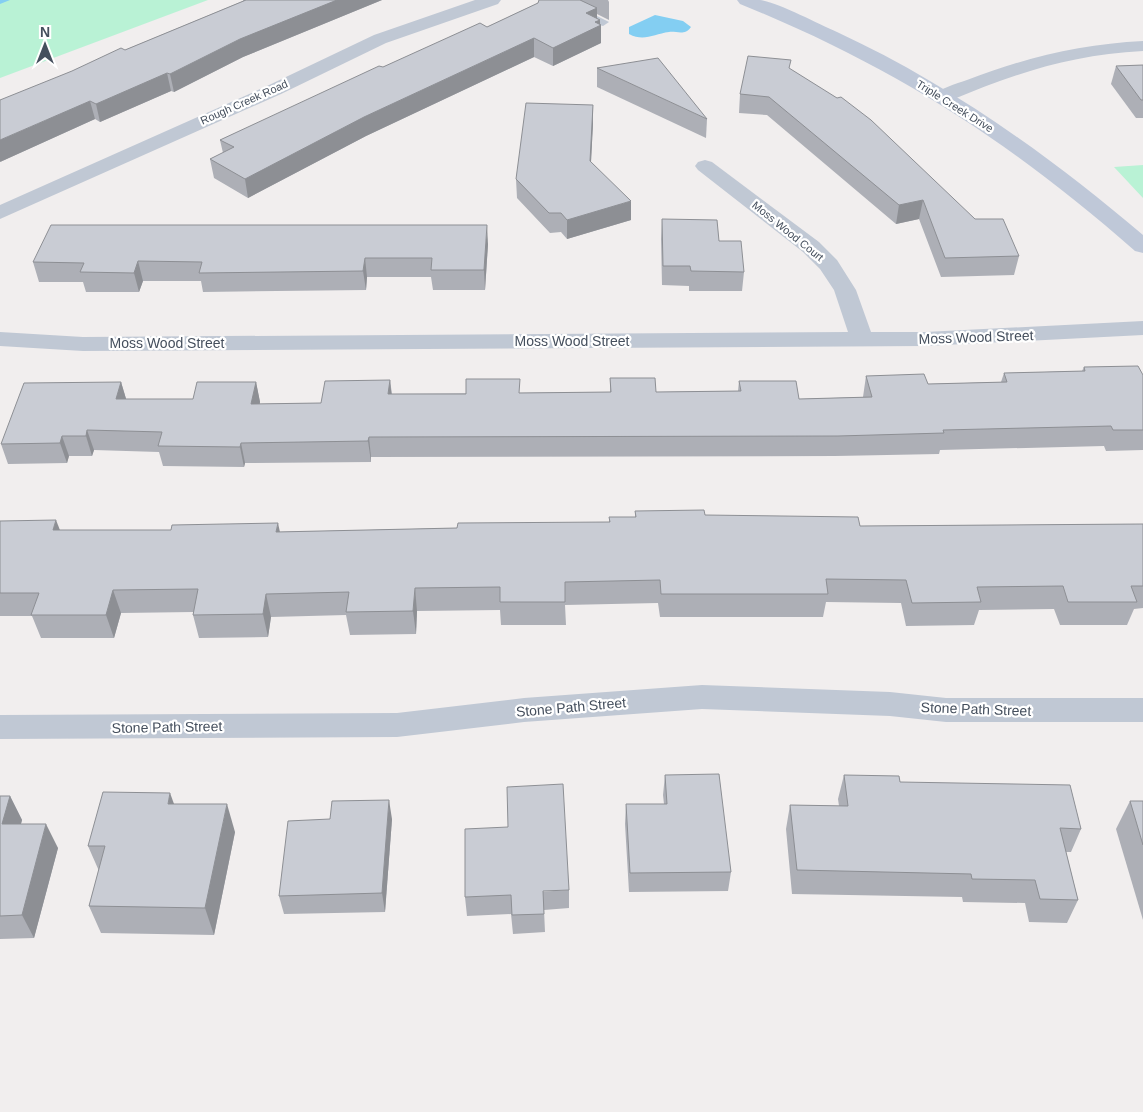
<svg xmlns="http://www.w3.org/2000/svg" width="1143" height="1112" font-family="Arial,sans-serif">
<rect width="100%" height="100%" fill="#f1eeee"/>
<!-- green -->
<g fill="#b9f2d5">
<polygon points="0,0 208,0 0,78"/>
<polygon points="1143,165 1143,198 1114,167"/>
</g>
<!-- water -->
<path fill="#83cef2" d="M655,15l28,6 8,6c-6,9 -14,4 -22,5 -15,2 -25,10 -40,2v-7z"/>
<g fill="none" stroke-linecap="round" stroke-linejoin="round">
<!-- stream -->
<polygon fill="#83cef2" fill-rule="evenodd" points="0,0 10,0 0,4"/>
<!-- lane -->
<polygon fill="#c0c8d4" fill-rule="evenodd" points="549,0 565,0 609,22 603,26 599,25"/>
<!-- street -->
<g fill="#c0c8d4" fill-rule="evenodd">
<polygon points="475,0 501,0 498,4 386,43 281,94 0,219 0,205 267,86 374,35"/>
<path d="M1143,41v10c-73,4 -127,22 -194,50h-14l-3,-4c7,-9 24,-13 35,-17 57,-22 114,-36 176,-39z"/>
<polygon points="705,160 712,162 819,242 837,260 856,290 871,332 925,332 1143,321 1143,335 925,346 83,351 0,346 0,332 83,337 848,332 834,290 820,269 803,252 698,170 695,166 698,162"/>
<polygon points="702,685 890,692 946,698 1143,698 1143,722 946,722 890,716 702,709 524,722 397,737 0,739 0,715 397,713 524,698"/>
</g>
<!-- secondary -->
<path fill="#bfc8d8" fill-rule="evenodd" d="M737,0c8,0 16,0 23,0 19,3 58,24 77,32 112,52 212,123 306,203v18l-8,-2c-124,-109 -242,-185 -395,-247z"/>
</g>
<!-- wall -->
<g fill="#adafb6">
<polygon points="243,0 382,0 243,57 174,92 171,91 100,122 95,119 0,162 125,50 243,1"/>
<polygon points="539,0 608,0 609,2 609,20 597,14 597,18 600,20 601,43 553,66 534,57 366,136 248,198 214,178 210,159 223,153 220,140 383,67 487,27 538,3"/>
<polygon points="1143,65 1143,118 1136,118 1111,84 1116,66"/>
<polygon points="597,68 707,119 706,138 597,87"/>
<polygon points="790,69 1019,256 1014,275 941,277 919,219 896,224 767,115 739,113 740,94"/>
<polygon points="593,105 593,123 591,162 631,220 567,239 561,232 550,233 517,198 516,179"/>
<polygon points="662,219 719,241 744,272 742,291 689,291 689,286 662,285 661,239"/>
<polygon points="488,244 485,290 433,290 431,277 367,277 366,290 203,292 201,281 143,281 139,292 86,292 83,282 39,282 33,262"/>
<polygon points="1084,367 1143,375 1143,450 1106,451 1104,446 940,450 939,454 835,456 371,457 371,462 245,463 244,467 163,466 159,452 94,450 92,456 69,456 67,463 8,464 1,444 121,382 126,399 193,399 256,382 260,402 260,404 321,403 390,380 392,394 610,392 610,378 656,392 738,391 739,381 799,399 863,397 866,376 928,384 1001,382 1004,373 1082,371"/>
<polygon points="635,511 860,526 1143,524 1143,608 1134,609 1127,625 1060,625 1054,609 979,610 974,625 906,626 901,603 826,602 823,617 660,617 658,603 565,605 566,625 501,625 500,610 417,611 416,634 350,635 346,615 271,617 268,637 199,638 193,615 193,612 121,613 114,638 41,638 32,616 0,616 0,521 60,530 280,532 457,528 609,522 609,517 635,517"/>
<polygon points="665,775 731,872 728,891 629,892 625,824 626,804 664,804 663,795"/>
<polygon points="844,775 900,782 1081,829 1071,852 1066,852 1078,900 1067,923 1029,922 1025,903 963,902 962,897 792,894 786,829 790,805 839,806 838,799"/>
<polygon points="0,796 10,796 22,820 21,824 58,848 34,938 0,939"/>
<polygon points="1130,801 1143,801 1143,920 1116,829"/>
<polygon points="174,804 235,832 214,935 101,933 89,906 99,871 88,846"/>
<polygon points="392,819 385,912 284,914 279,896"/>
<polygon points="569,890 569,908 544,910 545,932 513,934 511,914 467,916 465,897"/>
</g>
<!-- shaded-wall -->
<g fill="#8d8f94">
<polygon points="337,0 382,0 243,57 174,92 170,74 240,39"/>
<polygon points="597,8 597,21 600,20 600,25 601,25 601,43 553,66 553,48 586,13"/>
<polygon points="534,38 534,57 366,136 248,198 245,179 364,117"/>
<polygon points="167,73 171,91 100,122 96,104"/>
<polygon points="90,101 95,119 0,162 0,140"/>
<polygon points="593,105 593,123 590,180 590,161"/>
<polygon points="923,200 919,219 896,224 899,205"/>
<polygon points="631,201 631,220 567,239 567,220"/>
<polygon points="487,225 488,244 485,290 484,270"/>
<polygon points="365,258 367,277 366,290 363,271"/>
<polygon points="138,261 143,281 139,292 134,273"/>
<polygon points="390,380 392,400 388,394"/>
<polygon points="121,382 127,402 116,399"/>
<polygon points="256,382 260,402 255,424 251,404"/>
<polygon points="87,430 94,450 92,456 86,436"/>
<polygon points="62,436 69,456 67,463 60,443"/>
<polygon points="369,437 371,457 371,462 368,441"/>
<polygon points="241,443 245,463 244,467 240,447"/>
<polygon points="56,520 65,543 53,530"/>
<polygon points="278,523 283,546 276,532"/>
<polygon points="415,588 417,611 416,634 413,611"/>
<polygon points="113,590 121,613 114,638 106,615"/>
<polygon points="266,594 271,617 268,637 263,614"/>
<polygon points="170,793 180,820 168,804"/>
<polygon points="10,796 22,820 14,848 2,824"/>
<polygon points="389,800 392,819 385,912 382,893"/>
<polygon points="227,804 235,832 214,935 205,908"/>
<polygon points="46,824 58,848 34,938 22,915"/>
</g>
<!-- building -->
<g fill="#c9ccd4" stroke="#8d8f94">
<polygon points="246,0 337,0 240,39 170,74 167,73 96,104 90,101 0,140 0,100 72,71 121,48 125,50"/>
<polygon points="539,0 580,0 597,8 586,13 600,20 595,22 601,25 553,48 534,38 364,117 245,179 210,159 234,147 220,140 379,66 383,67 480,23 487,27 538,3"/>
<polygon points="748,56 791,60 789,68 837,98 841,97 871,120 975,219 1003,219 1019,256 945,258 923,200 899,205 769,97 740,94"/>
<polygon points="658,58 707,119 597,68"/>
<polygon points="1143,65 1143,100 1141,100 1116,66"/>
<polygon points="526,103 593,105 590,161 631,201 567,220 561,213 549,213 516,179"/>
<polygon points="662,219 717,220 719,241 741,241 744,272 691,271 690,266 663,266"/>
<polygon points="51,225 487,225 484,270 431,270 432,258 365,258 363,271 199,273 202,262 138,261 134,273 80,272 84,263 33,262"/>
<polygon points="1138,366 1143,375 1143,430 1113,430 1111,426 943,430 944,433 838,436 369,437 368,441 241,443 240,447 158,446 162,432 87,430 86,436 62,436 60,443 1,444 24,383 121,382 116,399 193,399 197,382 256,382 251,404 321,403 325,381 390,380 388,394 466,394 466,379 520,379 519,393 611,392 610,378 655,378 656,392 741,391 739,381 796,381 799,399 872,397 866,376 924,374 928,384 1007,382 1004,373 1085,371 1084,367"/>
<polygon points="704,510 705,515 858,517 860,526 1143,524 1143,586 1131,586 1137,602 1068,602 1063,586 977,587 981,602 912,603 906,580 826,579 828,594 661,594 660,580 565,582 565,602 500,602 500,587 415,588 413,611 346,612 349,592 266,594 263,614 193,615 198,589 113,590 106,615 31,615 39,593 0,593 0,521 56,520 53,530 171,530 172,525 278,523 276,532 457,528 458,523 610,522 609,517 636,517 635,511"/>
<polygon points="719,774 731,872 630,873 626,804 667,804 665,775"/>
<polygon points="844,775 899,776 900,782 1070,785 1081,829 1060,828 1078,900 1040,899 1035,880 972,879 971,874 797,870 790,805 848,806"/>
<polygon points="563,784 569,890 543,891 544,914 512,915 511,895 465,897 465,829 508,827 507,787"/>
<polygon points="103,792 170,793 168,804 227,804 205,908 89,906 105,846 88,846"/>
<polygon points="0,796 10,796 2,824 46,824 22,915 0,916"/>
<polygon points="389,800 382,893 279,896 288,821 330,819 332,801"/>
<polygon points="1130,801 1143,801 1143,845"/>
</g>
<g text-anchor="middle" stroke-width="4.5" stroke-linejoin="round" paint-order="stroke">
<!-- far-street labels -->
<g font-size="11" fill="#454f5d" stroke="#fff">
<text transform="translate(244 102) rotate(-24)" y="4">Rough Creek Road</text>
<text transform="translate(955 106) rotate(32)" y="4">Triple Creek Drive</text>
<text transform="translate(788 231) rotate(39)" y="4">Moss Wood Court</text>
</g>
<!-- street labels -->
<g font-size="14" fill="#454f5d" stroke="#fff">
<text transform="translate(976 337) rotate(-2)" y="5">Moss Wood Street</text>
<text x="572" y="346">Moss Wood Street</text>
<text x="167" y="348">Moss Wood Street</text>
<text transform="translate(571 707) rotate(-5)" y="5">Stone Path Street</text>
<text transform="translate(976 709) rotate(2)" y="5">Stone Path Street</text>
<text transform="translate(167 727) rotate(-1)" y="5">Stone Path Street</text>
</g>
</g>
<!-- north arrow -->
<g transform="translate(45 45)" stroke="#ffffff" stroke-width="4" paint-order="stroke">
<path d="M0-4L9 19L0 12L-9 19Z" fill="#454f5d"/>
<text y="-8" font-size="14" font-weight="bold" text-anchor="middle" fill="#454f5d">N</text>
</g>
</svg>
